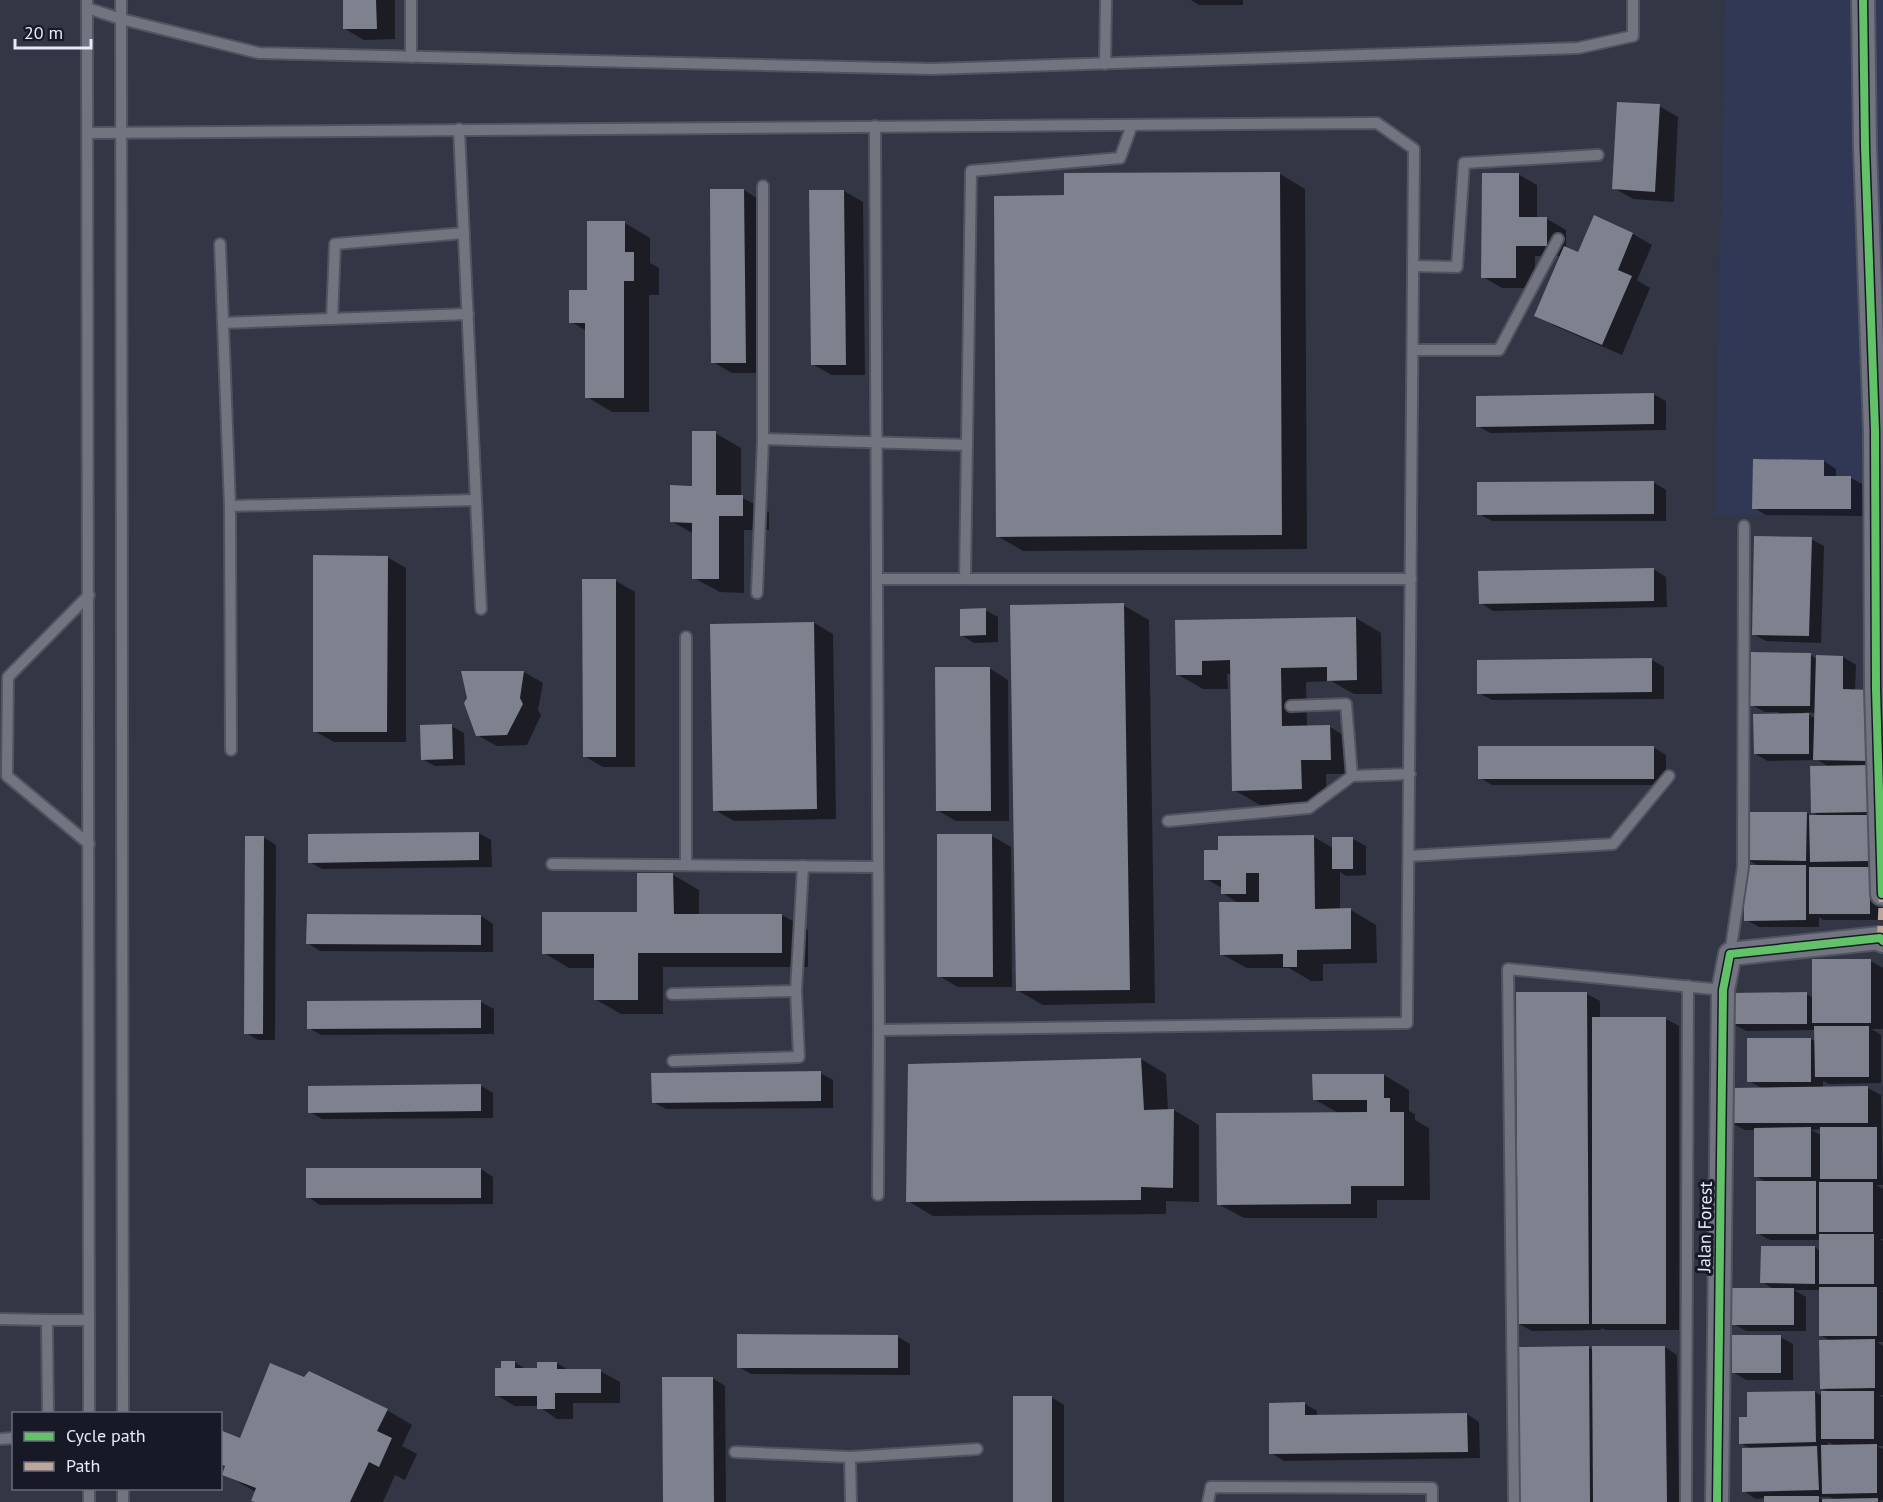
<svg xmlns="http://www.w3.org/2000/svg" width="1883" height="1502" font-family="'PT Sans',sans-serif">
<rect width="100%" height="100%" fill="#333644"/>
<!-- built -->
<polygon fill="#313855" points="1725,0 1883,0 1883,513 1715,515"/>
<!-- shadow -->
<g fill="#0007" fill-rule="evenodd">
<polygon points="344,0 395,0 395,39 364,40 345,29"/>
<polygon points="1191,0 1243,0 1243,5 1199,5"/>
<polygon points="1659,106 1678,117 1674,202 1633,199 1614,188"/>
<polygon points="1280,174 1305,189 1307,549 1023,551 997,536"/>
<polygon points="1518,174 1537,185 1537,219 1547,219 1566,230 1566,248 1579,254 1633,234 1652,245 1637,280 1650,288 1622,355 1555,326 1536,315 1561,256 1535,256 1535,288 1502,288 1483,277"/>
<polygon points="744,190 763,202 765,373 732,373 713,362"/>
<polygon points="844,191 863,202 865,375 832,375 812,364 811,192"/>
<polygon points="625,223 650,238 650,263 659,268 659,295 649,295 649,412 612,412 587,397 587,331 571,322"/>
<polygon points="1653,394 1666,401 1666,430 1490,433 1478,426"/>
<polygon points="715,433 741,448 741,497 769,512 769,530 744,530 744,593 720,592 694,578 694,534 671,521 693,487"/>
<polygon points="1824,461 1836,469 1836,477 1851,478 1864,485 1864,516 1766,515 1754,508"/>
<polygon points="1653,482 1666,490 1666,521 1492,521 1479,514"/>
<polygon points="1811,539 1824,546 1821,643 1766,641 1753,634"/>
<polygon points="387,557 406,568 406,742 334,742 314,731"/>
<polygon points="1653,569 1666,577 1667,607 1493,611 1481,603"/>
<polygon points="616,581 635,592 635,767 603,767 584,756"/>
<polygon points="1123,605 1149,620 1155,1003 1043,1005 1017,990"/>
<polygon points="985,610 998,617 998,642 974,643 961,635"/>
<polygon points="1356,618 1381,633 1382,694 1354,694 1331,681 1306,682 1307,727 1330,727 1355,742 1356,774 1326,774 1327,803 1260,805 1234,790 1232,674 1227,674 1228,689 1203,689 1177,674 1176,621"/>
<polygon points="814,623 833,634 836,819 734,821 715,810"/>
<path d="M1810,655l7,4 26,-2 13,8 -1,26h16l10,177h-13l14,8v44h-59l-4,-3v10h-60l-13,-7 14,-53 -13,-8 60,-46 6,4h7l-7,-5 16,-45 -11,-7 -50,1 -13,-7 24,-42h-14l-13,-7zM1804,712l12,1v6z"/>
<polygon points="1652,660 1664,667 1664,699 1492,700 1479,693"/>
<polygon points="989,668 1008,680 1009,821 956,821 937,810"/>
<polygon points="463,672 524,672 543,683 538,710 541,715 527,745 497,746 477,735"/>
<polygon points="451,726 464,733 465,765 435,766 422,759"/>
<polygon points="1653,747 1666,755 1666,785 1492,785 1480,778"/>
<polygon points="479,833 491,840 492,867 322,869 310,862"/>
<polygon points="992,836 1011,847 1012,987 958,987 939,976"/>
<polygon points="263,837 276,845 275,1040 258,1040 246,1033"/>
<polygon points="1220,837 1314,837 1333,848 1333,839 1353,839 1366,846 1366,875 1346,876 1340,872 1340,910 1351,910 1376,925 1377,963 1323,964 1323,981 1311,981 1289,968 1247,968 1221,954 1240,904 1222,893 1222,888 1206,879 1220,851"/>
<polygon points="673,875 699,890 699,915 782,915 808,930 808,967 663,967 663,1014 621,1014 595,999 595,968 569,968 544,953 638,913"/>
<polygon points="481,916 493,924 493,952 320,951 308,943"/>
<path d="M1871,961l12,7v61h-11l9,6v48l-52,1 -6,-3v7h45l13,7 2,90h-7l7,4v50h-3l3,2v50h-2l2,1v50h-6l6,4v49h-4l4,2v49h-7l7,3v51h-5l4,2h-117v-4l-9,1 -12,-8 8,-42 -12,-6 9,-24 66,-27 7,4 6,-4 -7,-4 10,-47 -11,-6v-45h-26l12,7v34h-60l-12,-7 41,-34 -13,-8 53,-35 5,4v-11h-50l-13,-7 9,-51 -10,-6 -1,-46h-10l-13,-7 31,-34 -14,-8 62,-42 5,3v-12l-70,1 -13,-7 73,-30 8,4zM1821,1129v6l-10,-5zM1828,1442l8,4 -8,1zM1818,1497h12l5,3h-11z"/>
<polygon points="1587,994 1600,1001 1600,1019 1666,1019 1679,1026 1679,1330 1606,1330 1601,1328 1601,1330 1532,1331 1519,1324"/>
<polygon points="481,1002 494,1009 494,1034 321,1035 309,1028 309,1003"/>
<polygon points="1141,1059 1166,1074 1168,1111 1174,1110 1199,1125 1199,1202 1166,1201 1166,1214 933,1216 908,1201"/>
<polygon points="820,1073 833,1080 833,1108 666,1109 653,1102"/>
<polygon points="1384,1075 1409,1090 1409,1111 1415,1114 1415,1120 1429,1128 1430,1200 1377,1200 1377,1218 1244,1218 1218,1204 1340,1114 1314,1099"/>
<polygon points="480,1085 493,1093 493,1118 322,1119 310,1112"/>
<polygon points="481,1169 493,1177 493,1204 320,1205 308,1197"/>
<polygon points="898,1337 910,1344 910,1375 751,1374 739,1367"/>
<polygon points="1780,1337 1793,1344 1793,1380 1746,1380 1733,1372"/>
<polygon points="1665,1347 1677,1355 1679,1502 1522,1502 1589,1348 1593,1350"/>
<polygon points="514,1362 526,1369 538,1369 557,1363 570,1371 600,1371 620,1382 620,1403 573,1403 573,1419 557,1419 538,1406 515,1406 496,1395 502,1370"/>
<polygon points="712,1378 725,1386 726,1502 665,1502"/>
<polygon points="1051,1397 1064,1405 1064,1502 1014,1502"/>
<polygon points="1305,1404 1317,1411 1317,1416 1467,1414 1479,1422 1480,1458 1284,1461 1271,1453"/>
<polygon points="387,1410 412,1425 402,1446 417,1454 405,1480 395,1475 383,1502 257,1502 256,1492 224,1474 226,1468 220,1464 241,1440"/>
</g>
<!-- building -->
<g fill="#7e818e">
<polygon points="343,0 376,0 377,29 343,29"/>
<polygon points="1617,102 1660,104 1655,192 1612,189"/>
<polygon points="1280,172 1282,535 996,537 994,196 1064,195 1064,173"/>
<polygon points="1482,173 1519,173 1519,217 1547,217 1547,246 1516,246 1516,278 1481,278"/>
<polygon points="710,189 744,189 746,363 711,363"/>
<polygon points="809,190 844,190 846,365 811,365"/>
<polygon points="1594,215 1633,233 1618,270 1632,276 1602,345 1534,316 1564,246 1578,252"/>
<polygon points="587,221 625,221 625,252 634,252 634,281 624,281 624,398 585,398 585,323 569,323 569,290 587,290"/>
<polygon points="1654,393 1654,424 1476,427 1476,396"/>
<polygon points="692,431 716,431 716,495 743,495 743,516 719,516 719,579 692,579 692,523 670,522 670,485 692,486"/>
<polygon points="1753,459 1824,460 1824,476 1851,476 1851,509 1752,509"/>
<polygon points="1654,481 1654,514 1477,515 1477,482"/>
<polygon points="1754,536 1812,537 1809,636 1752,635"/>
<polygon points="313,555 388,556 387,732 313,732"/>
<polygon points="1654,568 1654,601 1479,604 1478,571"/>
<polygon points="582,579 616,579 616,757 583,757"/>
<polygon points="1124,603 1130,990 1016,991 1010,605"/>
<polygon points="986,608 986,635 960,636 960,609"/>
<polygon points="1356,617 1357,680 1327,681 1327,667 1281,668 1282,726 1330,725 1331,760 1301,760 1302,789 1232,791 1230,660 1202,661 1202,675 1176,675 1175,620"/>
<polygon points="814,622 817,809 713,811 710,624"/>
<polygon points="1751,652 1811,653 1810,706 1750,706"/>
<polygon points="1816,655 1843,656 1843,689 1872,690 1870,761 1813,760"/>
<polygon points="1652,658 1652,692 1477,694 1477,660"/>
<polygon points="935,667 990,667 991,811 936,811"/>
<polygon points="461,671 524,671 520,698 523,704 507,735 476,736 464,703 467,698"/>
<polygon points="1809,713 1809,754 1754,754 1753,714"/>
<polygon points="452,724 453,759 421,760 420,725"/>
<rect x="1478" y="746" width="176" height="33"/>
<polygon points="1869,765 1870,812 1811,813 1810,766"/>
<polygon points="1746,812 1807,812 1806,861 1745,860"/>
<polygon points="1809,815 1869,815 1869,861 1810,862"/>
<polygon points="479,832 479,860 308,863 308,834"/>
<polygon points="937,834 992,834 993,977 937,977"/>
<polygon points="1314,835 1315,909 1351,908 1351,949 1297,950 1297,967 1283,967 1283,954 1220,955 1219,902 1259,902 1259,873 1246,873 1246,894 1221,894 1221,880 1204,880 1204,850 1218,850 1218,836"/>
<polygon points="245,836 264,836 263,1034 244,1034"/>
<rect x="1332" y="837" width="21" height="32"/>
<polygon points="1744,865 1806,865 1806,920 1744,921"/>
<rect x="1809" y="867" width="61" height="47"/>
<polygon points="637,873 673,873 674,914 782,914 782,953 638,953 638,1000 594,1000 594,954 542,954 542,912 637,912"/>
<polygon points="307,914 481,915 481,945 306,944"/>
<rect x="1812" y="959" width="59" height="64"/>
<polygon points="1516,992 1587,992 1589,1324 1518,1324"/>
<polygon points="1807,992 1807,1024 1732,1024 1731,993"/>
<polygon points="481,1000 481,1028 307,1029 307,1001"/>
<rect x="1592" y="1017" width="74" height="307"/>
<polygon points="1814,1026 1869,1026 1869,1077 1815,1077"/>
<rect x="1747" y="1038" width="64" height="44"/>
<polygon points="1141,1058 1144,1110 1174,1109 1173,1188 1141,1187 1141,1200 906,1202 908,1064"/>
<polygon points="821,1071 821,1101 652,1103 651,1073"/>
<polygon points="1312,1074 1384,1074 1384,1098 1390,1098 1390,1112 1404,1112 1404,1186 1351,1186 1351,1204 1217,1205 1216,1113 1367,1112 1367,1100 1313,1100"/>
<polygon points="481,1084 481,1111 308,1113 308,1086"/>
<polygon points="1868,1086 1868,1123 1731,1123 1731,1088"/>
<polygon points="1811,1127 1811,1177 1754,1177 1754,1128"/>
<rect x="1820" y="1127" width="57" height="52"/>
<rect x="306" y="1168" width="175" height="30"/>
<rect x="1756" y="1181" width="60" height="53"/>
<rect x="1819" y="1182" width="54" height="50"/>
<rect x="1819" y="1234" width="55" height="50"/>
<polygon points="1761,1246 1815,1246 1815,1284 1760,1283"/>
<rect x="1819" y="1287" width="58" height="49"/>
<rect x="1732" y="1288" width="62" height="37"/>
<polygon points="737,1334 898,1335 898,1368 737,1368"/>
<rect x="1732" y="1335" width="49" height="38"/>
<polygon points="1875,1339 1875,1388 1820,1389 1819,1340"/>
<polygon points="1589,1346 1590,1502 1520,1502 1519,1347"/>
<polygon points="1592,1346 1665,1346 1667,1502 1593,1502"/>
<polygon points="501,1361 515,1361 515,1368 537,1368 537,1362 557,1362 557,1369 601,1369 601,1393 555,1393 555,1409 537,1409 537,1396 495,1396 495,1368 501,1368"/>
<polygon points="270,1363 304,1377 309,1371 388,1409 377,1431 392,1438 379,1467 369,1462 350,1502 255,1502 251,1501 256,1488 222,1475 225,1466 220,1464 220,1430 240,1438"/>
<polygon points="662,1377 713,1377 714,1502 663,1502"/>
<polygon points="1815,1391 1816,1442 1739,1444 1739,1417 1747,1417 1747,1392"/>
<rect x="1821" y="1391" width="53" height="48"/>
<rect x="1013" y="1396" width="39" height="106"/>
<polygon points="1305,1402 1305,1415 1467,1413 1468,1452 1269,1454 1269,1403"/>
<polygon points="1877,1444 1877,1493 1822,1494 1821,1445"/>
<polygon points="1817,1446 1819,1490 1742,1492 1742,1448"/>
<rect x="1764" y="1496" width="55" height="6"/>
<polygon points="1878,1498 1878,1502 1822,1502 1822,1499"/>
</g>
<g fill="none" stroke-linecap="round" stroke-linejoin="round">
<!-- lane casing -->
<g stroke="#515360" stroke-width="14">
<g id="lane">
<polyline points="87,0 89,1414"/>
<polyline points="121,0 123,1414"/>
<polyline points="411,0 411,57"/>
<polyline points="87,8 121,19 259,53 932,69 1578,48 1633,36 1633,0"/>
<polyline points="1105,64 1106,0"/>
<polyline points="875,126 879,1030 878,1195"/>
<polyline points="459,129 481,609"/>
<polyline points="88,133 1377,123 1414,149 1407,1023 879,1030"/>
<polyline points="763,186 763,439"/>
<polyline points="220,244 230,506"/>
<polyline points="1413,266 1457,267 1464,163 1598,155"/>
<polyline points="332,319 335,244 464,233"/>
<polyline points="223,323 468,314"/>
<polyline points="1413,350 1499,350 1558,239"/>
<polyline points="877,579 1411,579"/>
<polyline points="965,579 971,171 1120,158 1132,125"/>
<polyline points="757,593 763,439 967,445"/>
<polyline points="89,595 8,677 7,776 89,844"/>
<polyline points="686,637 686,865"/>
<polyline points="1291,706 1346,704 1352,776"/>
<polyline points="231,750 230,506 476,500"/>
<polyline points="1168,821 1309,808 1352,776 1410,774"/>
<polyline points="1409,856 1613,844 1669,776"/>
<polyline points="552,864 878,867"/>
<polyline points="1730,954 1743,867 1744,526"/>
<polyline points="672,994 796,991 803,866"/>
<polyline points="673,1061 799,1057 796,991"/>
<polyline points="0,1319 47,1320"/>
<polyline points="48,1414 47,1320 89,1320"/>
<polyline points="0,1439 14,1438"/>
<polyline points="735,1452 850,1457 851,1502"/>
<polyline points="850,1457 977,1449"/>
<polyline points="89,1488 89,1502"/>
<polyline points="123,1488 123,1502"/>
<polyline points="1208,1502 1211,1487 1432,1488 1432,1502"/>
<polyline points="1514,1502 1508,969 1723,990"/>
<polyline points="1686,1502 1688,986"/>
</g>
</g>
<!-- street casing -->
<g stroke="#515360" stroke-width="26">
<g id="street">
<polyline points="1863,0 1865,147 1875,431 1876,689 1882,894"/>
<polyline points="1717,1502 1723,990 1730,954 1880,938 1883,941"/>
</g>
</g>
<!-- lane -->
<use href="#lane" stroke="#727480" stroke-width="10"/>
<!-- street -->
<use href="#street" stroke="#727480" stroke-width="22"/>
<!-- quiet -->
<polyline stroke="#c0a59a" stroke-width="6" stroke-dasharray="12 6" stroke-linecap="butt" points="1880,938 1882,894"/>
<!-- cycleway casing -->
<g stroke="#171a26" stroke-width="11">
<g id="cycleway">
<polyline points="1863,0 1865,147 1875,431 1876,689 1882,894"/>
<polyline points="1717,1502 1723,990 1730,954 1880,938 1883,941"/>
</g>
</g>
<!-- cycleway -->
<use href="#cycleway" stroke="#61c268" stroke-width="8"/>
</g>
<g text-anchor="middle" stroke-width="6" stroke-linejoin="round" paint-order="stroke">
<!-- street labels -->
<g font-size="18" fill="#e5e9fa" stroke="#171a26">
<text transform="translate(1705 1227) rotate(-89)" y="6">Jalan Forest</text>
</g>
</g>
<!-- legend -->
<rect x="12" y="1412" width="210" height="78" fill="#171a26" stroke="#696d7b" stroke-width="1.5"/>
<rect x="24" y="1432" width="30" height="9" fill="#61c268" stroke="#696d7b" stroke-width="1.5"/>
<text x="66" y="1442" font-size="18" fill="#e5e9fa">Cycle path</text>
<rect x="24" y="1462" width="30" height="9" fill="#c0a59a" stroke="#696d7b" stroke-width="1.5"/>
<text x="66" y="1472" font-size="18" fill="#e5e9fa">Path</text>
<!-- scale -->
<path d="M15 39v9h76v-9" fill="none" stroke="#e5e9fa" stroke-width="3"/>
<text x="24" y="39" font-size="18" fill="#e5e9fa" stroke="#171a26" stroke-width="4.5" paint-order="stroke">20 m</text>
</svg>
